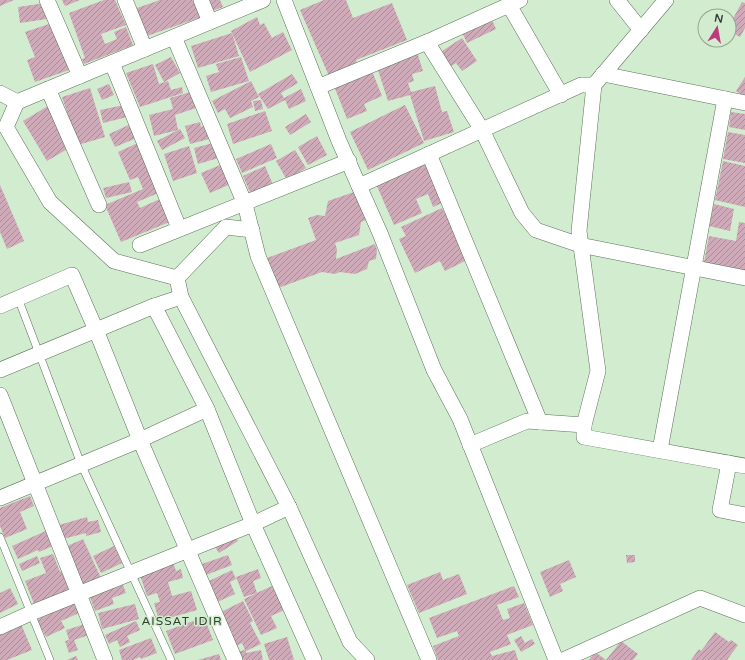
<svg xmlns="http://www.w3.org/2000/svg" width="745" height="660" font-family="'Varela Round',sans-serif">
<defs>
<pattern id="building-hatch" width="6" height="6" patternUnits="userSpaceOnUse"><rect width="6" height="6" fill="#cfaab8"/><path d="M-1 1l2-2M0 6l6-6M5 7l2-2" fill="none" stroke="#a98c96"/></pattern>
</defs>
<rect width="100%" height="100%" fill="#d2eccf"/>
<!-- building -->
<g fill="url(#building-hatch)">
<polygon points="0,0 14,0 0,6"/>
<polygon points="62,0 80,0 65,6"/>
<polygon points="104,0 115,0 126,25 101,34 105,44 117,39 114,32 126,27 133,45 84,64 82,59 85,58 69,13"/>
<polygon points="160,0 195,0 201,17 144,37 134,9"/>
<polygon points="208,0 220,0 223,7 212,11"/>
<polygon points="324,0 346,0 353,18 392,3 407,40 356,60 357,64 329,76 300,10"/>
<polygon points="742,2 745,3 745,28 740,37 729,31 729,26"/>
<polygon points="45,3 47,19 20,23 18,7"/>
<polygon points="490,16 496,29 467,43 461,30"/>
<polygon points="257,17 260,25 264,23 272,38 283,32 292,50 250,72 231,31"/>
<polygon points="52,23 69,70 35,82 27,60 35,57 25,32"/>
<polygon points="232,33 239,56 198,68 191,46"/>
<polygon points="462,38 477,61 462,71 456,63 442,72 433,57"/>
<polygon points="417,52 423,71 412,74 414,81 408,83 411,92 435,86 442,112 447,111 454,132 424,141 410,95 388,101 376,64"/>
<polygon points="171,57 180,73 164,82 155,65"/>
<polygon points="241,57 249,81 211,92 206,76 219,72 216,64"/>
<polygon points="153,64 159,84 168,81 171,90 182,87 183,93 140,107 126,73"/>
<polygon points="372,71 382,96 364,104 367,111 347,119 334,86"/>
<polygon points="292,74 298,83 281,93 284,98 301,89 306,101 289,109 285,100 268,109 258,94"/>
<polygon points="745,77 745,97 736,91"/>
<polygon points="251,81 259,97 251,101 253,107 230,118 225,109 218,113 212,101"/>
<polygon points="109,84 114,95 102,100 97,89"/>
<polygon points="90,88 105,137 78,145 62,97"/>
<polygon points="194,91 199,107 175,115 178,130 180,129 185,138 162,150 157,141 178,130 154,136 149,115 173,109 170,98"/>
<polygon points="261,100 263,109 255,111 253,101"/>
<polygon points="124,105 127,117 103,123 100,110"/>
<polygon points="405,105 424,143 368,170 350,132"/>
<polygon points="48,106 71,147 47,161 23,121"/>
<polygon points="265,111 272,131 233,144 227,124"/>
<polygon points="731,112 745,114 745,130 729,127"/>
<polygon points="306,114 311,122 290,135 285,127"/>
<polygon points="200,122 201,127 213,123 217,137 190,144 185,126"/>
<polygon points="133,123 139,137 115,147 109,134"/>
<polygon points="728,132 745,135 745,163 723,159"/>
<polygon points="317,136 327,155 308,165 298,147"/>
<polygon points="140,142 163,191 137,202 140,208 162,198 172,221 121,242 105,205 143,189 138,177 130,180 118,152"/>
<polygon points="217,142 222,157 198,164 194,148"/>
<polygon points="271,144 277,158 242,173 236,159"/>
<polygon points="189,146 197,173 173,181 164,154"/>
<polygon points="295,150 306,168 287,180 276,161"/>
<polygon points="432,159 449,200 433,207 428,194 416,199 422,213 394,225 376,184"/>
<polygon points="723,161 745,166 745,207 715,200"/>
<polygon points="225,163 233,183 210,193 201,173"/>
<polygon points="265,166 274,187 252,197 243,176"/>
<polygon points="129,182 132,192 106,198 103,188"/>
<polygon points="0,185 24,241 7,249 0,232"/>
<polygon points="357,191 368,219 361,222 359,235 335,243 337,249 336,259 375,244 377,250 376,259 369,261 367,269 355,274 340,272 335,274 322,272 278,288 267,258 316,240 308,218 317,215 325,216 328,201"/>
<polygon points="714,204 734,209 730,231 709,226"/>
<polygon points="442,208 445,214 449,212 473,257 445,271 440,261 415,273 399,239 406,236 401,227"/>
<polygon points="739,222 745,223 745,276 703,267 709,236 736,241"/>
<polygon points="30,496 34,506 20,512 27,529 5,538 0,526 0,508"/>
<polygon points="87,517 88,522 98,520 101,532 86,536 86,533 63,539 59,525"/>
<polygon points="48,530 55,545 39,552 38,550 18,559 12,546"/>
<polygon points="234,535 238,541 219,553 215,547"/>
<polygon points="83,539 101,578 84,586 65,547"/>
<polygon points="114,546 122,563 101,573 93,556"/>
<polygon points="53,554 60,572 63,570 71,590 34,604 25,581 46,573 40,558"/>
<polygon points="228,555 232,565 206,575 202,564"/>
<polygon points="626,555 635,555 635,562 627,563"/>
<polygon points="37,556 40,563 22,571 19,564"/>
<polygon points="569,560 576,577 560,584 563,591 550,597 540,572"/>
<polygon points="173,562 176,571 181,569 183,578 168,582 172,596 191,591 197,610 159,621 154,603 160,602 157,593 147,596 139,572"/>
<polygon points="258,569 261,578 253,581 257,593 244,597 236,577"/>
<polygon points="232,570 236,579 230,582 235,594 215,603 210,593 214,591 209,581"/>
<polygon points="440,572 443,580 459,574 467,594 419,613 407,585"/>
<polygon points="123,585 126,593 112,598 114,604 95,611 90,597"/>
<polygon points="272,586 277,596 280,595 287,609 271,616 277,628 261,635 244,599"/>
<polygon points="514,586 519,597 497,605 503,620 510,618 507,609 524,603 533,625 507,635 511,644 490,652 492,656 515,650 518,660 438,660 433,646 459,636 457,631 437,638 429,618"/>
<polygon points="10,588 18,604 0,613 0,593"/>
<polygon points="243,601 253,621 250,623 261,644 246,651 246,653 261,650 263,660 238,660 236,652 245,650 242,643 234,647 229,636 233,634 221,612"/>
<polygon points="73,602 79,613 61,621 65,628 46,637 37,620"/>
<polygon points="135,604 139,619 102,629 98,613"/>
<polygon points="204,617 213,640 175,654 166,631"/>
<polygon points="136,621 140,630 127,636 130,642 120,647 117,640 109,644 105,635"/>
<polygon points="21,624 32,650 7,660 0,660 0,632"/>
<polygon points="85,624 89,635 74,640 78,650 69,653 65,641 69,640 66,630"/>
<polygon points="715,632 729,642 731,640 738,645 727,660 691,660 699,649 701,651"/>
<polygon points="521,636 525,643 532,639 535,644 521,652 514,640"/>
<polygon points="287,637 294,660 269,660 264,644"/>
<polygon points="151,638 157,653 141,659 140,657 133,660 122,660 119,650"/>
<polygon points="621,641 638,654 633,660 606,660"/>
<polygon points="595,652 606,660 589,660"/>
<polygon points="219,654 221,660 198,660"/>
<polygon points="76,656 78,660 67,660"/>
</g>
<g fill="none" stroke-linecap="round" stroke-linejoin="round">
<!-- lane casing -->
<g stroke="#5c745a" stroke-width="8">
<g id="lane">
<polyline points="18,298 81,464 171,660"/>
<polyline points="0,537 50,660"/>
</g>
</g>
<!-- street casing -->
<g stroke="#5c745a" stroke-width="16">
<g id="street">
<polyline points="47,0 80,76"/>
<polyline points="125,0 145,49"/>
<polyline points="201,0 210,22"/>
<polyline points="284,0 339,141 380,233 434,370 460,419 556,660"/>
<polyline points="617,0 641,30"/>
<polyline points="509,5 561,95"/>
<polyline points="174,37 245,204 258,256 429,660"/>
<polyline points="427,42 482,130 522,213 536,230 580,245 745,278"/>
<polyline points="112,63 179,228"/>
<polyline points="603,74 745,103"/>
<polyline points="318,87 427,42 520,0"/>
<polyline points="48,89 99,205"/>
<polyline points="0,93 17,102 6,127 50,202 114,261 177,278 226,227 252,230"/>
<polyline points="17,102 263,0"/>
<polyline points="429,154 540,422"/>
<polyline points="359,186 581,85 594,85"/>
<polyline points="140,245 349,161"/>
<polyline points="177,278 181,297 289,507 350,642 367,660"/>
<polyline points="0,306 72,275 96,330 140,440 235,660"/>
<polyline points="154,306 207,409 253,524 314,660"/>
<polyline points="0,370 154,306 181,297"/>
<polyline points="0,395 105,660"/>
<polyline points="584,425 584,437 745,466"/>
<polyline points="470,445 527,421 584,425 598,371 579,231 594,85 666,0"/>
<polyline points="660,450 725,99"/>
<polyline points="729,463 720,510 745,515"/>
<polyline points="0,498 140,440 207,409"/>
<polyline points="0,627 31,613 253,524 289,507"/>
<polyline points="563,660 700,598 745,615"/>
</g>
</g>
<!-- lane -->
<use href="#lane" stroke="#fff" stroke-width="7"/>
<!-- street -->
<use href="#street" stroke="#fff" stroke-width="15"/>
</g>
<g text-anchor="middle" stroke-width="3" stroke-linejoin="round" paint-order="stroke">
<!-- neighbourhood labels -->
<g font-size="12" letter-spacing="1" fill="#2b412a" stroke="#d2eccf">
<text x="182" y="625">AISSAT IDIR</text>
</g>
</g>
<!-- north arrow -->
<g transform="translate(717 28) rotate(11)"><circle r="19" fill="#d2eccf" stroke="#94a791"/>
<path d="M0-3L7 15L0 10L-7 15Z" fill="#be3a7e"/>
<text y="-6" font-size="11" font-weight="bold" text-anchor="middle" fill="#364035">N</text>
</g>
</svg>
